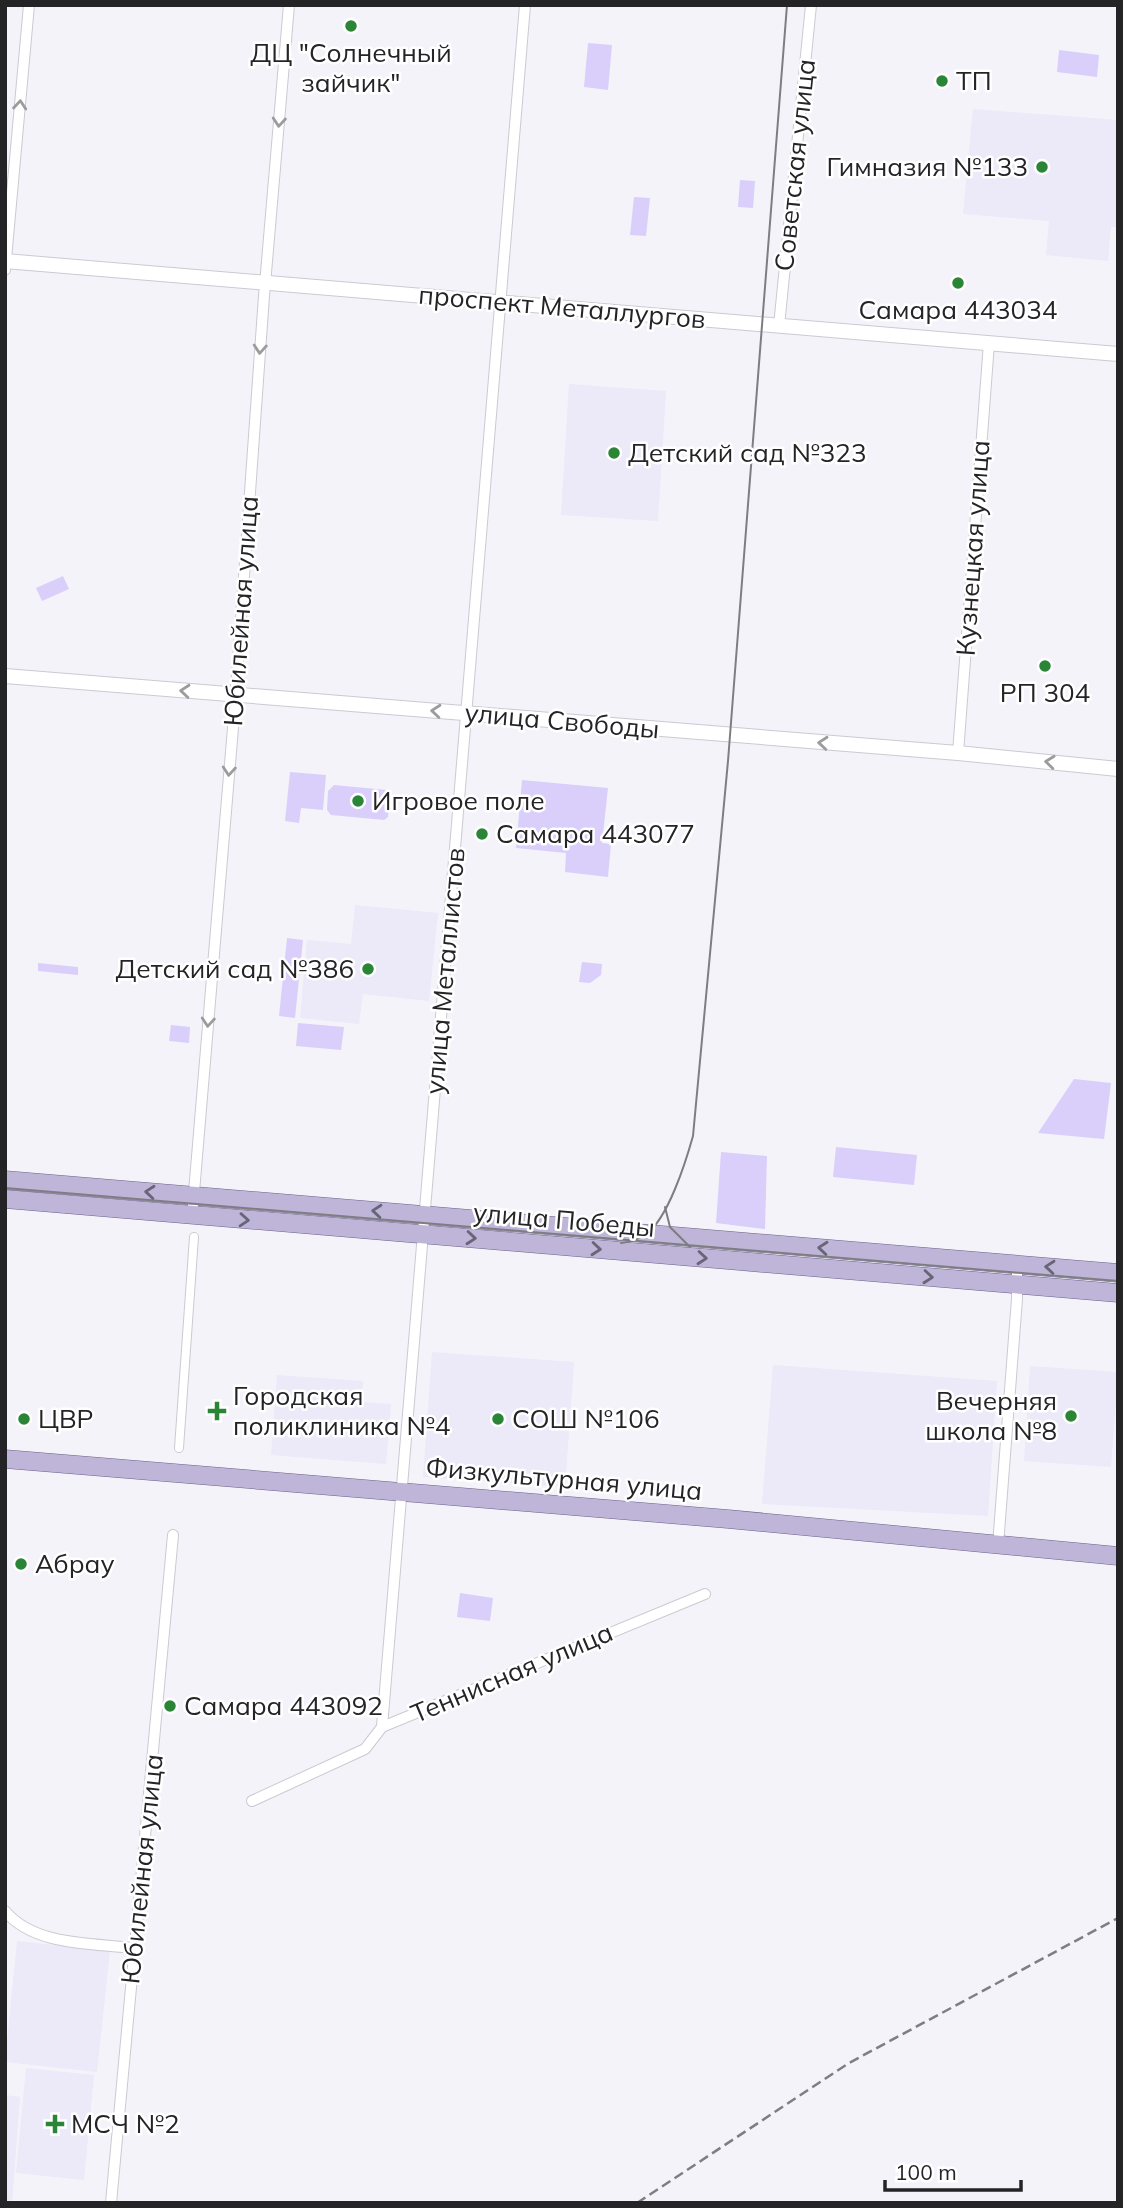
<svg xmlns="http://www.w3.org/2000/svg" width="1123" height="2208" font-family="Mulish,sans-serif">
<rect width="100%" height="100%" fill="#f4f3fa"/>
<!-- built -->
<g fill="#ece9f8">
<polygon points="973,109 1118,120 1118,227 1111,227 1108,261 1046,255 1049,221 963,214"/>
<polygon points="569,384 666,391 658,521 561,515"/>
<polygon points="355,905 438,913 429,1001 363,994 359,1024 300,1018 307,940 351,944"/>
<polygon points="432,1352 574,1362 565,1487 423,1477"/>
<polygon points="773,1365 997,1381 988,1516 762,1504"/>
<polygon points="1030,1366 1118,1372 1111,1467 1024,1461"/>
<polygon points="277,1375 363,1381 362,1402 391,1404 386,1464 271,1455"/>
<polygon points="17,1941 110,1951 97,2072 5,2062"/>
<polygon points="26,2068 94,2075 84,2180 16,2173"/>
<polygon points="5,2095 20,2097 12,2203 5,2203"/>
</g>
<!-- green -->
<g fill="#d9cffa">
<polygon points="588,43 612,45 608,90 584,87"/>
<polygon points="1059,50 1099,55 1097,77 1057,72"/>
<polygon points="740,180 755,181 753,208 738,207"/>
<polygon points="634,197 650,198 646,236 630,235"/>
<polygon points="63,576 69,589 42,601 36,588"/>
<polygon points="290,772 326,775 323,810 301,808 299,823 285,821"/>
<polygon points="522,780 608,788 602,843 611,844 608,877 565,872 566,853 516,848"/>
<polygon points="334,785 387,790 390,795 388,817 384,820 331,815 327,810 328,791"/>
<polygon points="287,938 303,940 295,1018 279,1016"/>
<polygon points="582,962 602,964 601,975 590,983 579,982"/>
<polygon points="38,963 78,967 78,975 38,971"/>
<polygon points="298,1023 344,1027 341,1050 296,1046"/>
<polygon points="171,1025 190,1027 189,1043 169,1041"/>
<polygon points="1074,1079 1111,1083 1104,1139 1038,1133"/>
<polygon points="836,1147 917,1155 914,1185 833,1177"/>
<polygon points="721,1152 767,1156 765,1229 716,1223"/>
<polygon points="460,1593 493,1598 490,1621 457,1617"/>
</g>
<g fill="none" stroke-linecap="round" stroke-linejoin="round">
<!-- pedestrian casing -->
<g stroke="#cbcad1" stroke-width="10">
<polyline id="pedestrian" points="179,1448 194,1237"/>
</g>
<!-- minor casing -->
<g stroke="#cbcad1" stroke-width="12">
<g id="minor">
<polyline points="5,270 29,5"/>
<polyline points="779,326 811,5"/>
<polyline points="958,753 989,343"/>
<polyline points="192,1216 234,716 264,296 289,5"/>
<polyline points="998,1545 1017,1299 1017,1264"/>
<polyline points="382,1727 525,5"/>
<polyline points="252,1801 365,1749 382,1727 705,1594"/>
<path d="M5,1911c29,35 87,32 128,37"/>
<polyline points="111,2203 173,1535"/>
</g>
</g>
<!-- tertiary casing -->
<g stroke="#cbcad1" stroke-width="16">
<g id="tertiary">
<polyline points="5,261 1118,354"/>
<polyline points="5,676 958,753 1118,769"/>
</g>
</g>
<!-- primary casing -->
<g stroke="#6c628a" stroke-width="19">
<g id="primary">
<polyline points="5,1180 1118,1273"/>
<polyline points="5,1199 1118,1293"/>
<polyline points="5,1459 728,1519 1118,1556"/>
</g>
</g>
<!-- pedestrian -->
<use href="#pedestrian" stroke="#fff" stroke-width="8"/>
<!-- minor -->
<use href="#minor" stroke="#fff" stroke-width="10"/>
<!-- tertiary -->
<use href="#tertiary" stroke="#fff" stroke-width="14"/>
<!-- primary -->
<use href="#primary" stroke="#beb5d9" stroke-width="18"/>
<!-- tram -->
<g stroke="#7e7d82" stroke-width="2">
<polyline points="5,1188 1118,1281"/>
<polyline points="665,1207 670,1227 690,1247"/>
<path d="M621,1243c10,-1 17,-3 25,-9 22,-15 40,-73 47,-98l35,-375 59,-756"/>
</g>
<!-- rail -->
<polyline stroke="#7e7d82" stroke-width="2.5" stroke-dasharray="10 5" stroke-linecap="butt" points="637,2203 849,2063 1118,1918"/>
</g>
<!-- one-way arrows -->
<defs><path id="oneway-chevron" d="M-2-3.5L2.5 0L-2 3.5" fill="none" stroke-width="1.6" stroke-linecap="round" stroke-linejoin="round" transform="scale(1.75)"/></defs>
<g stroke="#9c9c9e">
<use href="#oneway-chevron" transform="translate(20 105) rotate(-85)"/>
<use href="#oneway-chevron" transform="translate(279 122) rotate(95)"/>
<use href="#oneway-chevron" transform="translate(260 349) rotate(94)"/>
<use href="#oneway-chevron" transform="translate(185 691) rotate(-175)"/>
<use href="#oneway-chevron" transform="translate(436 711) rotate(-175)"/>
<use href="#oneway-chevron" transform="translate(823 743) rotate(-175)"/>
<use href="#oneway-chevron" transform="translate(1050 762) rotate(-174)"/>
<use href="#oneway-chevron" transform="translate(229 771) rotate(95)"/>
<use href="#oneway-chevron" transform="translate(208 1022) rotate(95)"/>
</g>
<g stroke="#696577">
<use href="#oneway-chevron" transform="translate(150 1192) rotate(-175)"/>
<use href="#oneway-chevron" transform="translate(377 1211) rotate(-175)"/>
<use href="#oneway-chevron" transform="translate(244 1220) rotate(4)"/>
<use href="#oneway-chevron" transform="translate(471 1238) rotate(5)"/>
<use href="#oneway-chevron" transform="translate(823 1248) rotate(-175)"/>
<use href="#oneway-chevron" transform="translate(596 1249) rotate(5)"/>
<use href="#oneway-chevron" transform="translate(702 1258) rotate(5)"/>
<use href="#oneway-chevron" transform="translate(1050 1267) rotate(-175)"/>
<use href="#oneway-chevron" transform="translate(928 1277) rotate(5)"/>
</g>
<!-- markers -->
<g fill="#2b8536" stroke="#fff" stroke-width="2.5">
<circle cx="351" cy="26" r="7"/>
<circle cx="942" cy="81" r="7"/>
<circle cx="1042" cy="167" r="7"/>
<circle cx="958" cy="283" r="7"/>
<circle cx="614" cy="453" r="7"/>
<circle cx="1045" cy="666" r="7"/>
<circle cx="358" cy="801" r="7"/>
<circle cx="482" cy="834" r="7"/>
<circle cx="368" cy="969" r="7"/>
<path d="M213.5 1400.5h7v7h7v7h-7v7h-7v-7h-7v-7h7z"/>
<circle cx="1071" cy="1416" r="7"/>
<circle cx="24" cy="1419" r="7"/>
<circle cx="498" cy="1419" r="7"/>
<circle cx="21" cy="1564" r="7"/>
<circle cx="170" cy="1706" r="7"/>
<path d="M51.5 2113.5h7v7h7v7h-7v7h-7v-7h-7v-7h7z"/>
</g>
<g text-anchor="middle" stroke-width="5" stroke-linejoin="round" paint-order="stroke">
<!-- poi labels -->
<g font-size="26" fill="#242427" stroke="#fff" text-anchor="start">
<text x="351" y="62" text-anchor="middle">ДЦ "Солнечный<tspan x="351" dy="30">зайчик"</tspan></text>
<text x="956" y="90">ТП</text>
<text x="1028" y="176" text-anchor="end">Гимназия №133</text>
<text x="958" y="319" text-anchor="middle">Самара 443034</text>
<text x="628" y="462">Детский сад №323</text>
<text x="1045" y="702" text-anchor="middle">РП 304</text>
<text x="372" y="810">Игровое поле</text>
<text x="496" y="843">Самара 443077</text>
<text x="354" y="978" text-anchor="end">Детский сад №386</text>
<text x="233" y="1405">Городская<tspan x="233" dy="30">поликлиника №4</tspan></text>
<text x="1057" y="1410" text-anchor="end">Вечерняя<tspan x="1057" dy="30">школа №8</tspan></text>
<text x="38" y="1428">ЦВР</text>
<text x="512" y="1428">СОШ №106</text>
<text x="35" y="1573">Абрау</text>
<text x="184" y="1715">Самара 443092</text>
<text x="71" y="2133">МСЧ №2</text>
</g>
<!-- street labels -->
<g font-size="26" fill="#242427" stroke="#fff">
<text transform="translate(795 165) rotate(-84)" y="9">Советская улица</text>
<text transform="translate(562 307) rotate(5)" y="9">проспект Металлургов</text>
<text transform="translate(973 548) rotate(-86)" y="9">Кузнецкая улица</text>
<text transform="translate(241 611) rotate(-86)" y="9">Юбилейная улица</text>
<text transform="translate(562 721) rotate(5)" y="9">улица Свободы</text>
<text transform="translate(445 971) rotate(-85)" y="9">улица Металлистов</text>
<text transform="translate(564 1220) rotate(5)" y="9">улица Победы</text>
<text transform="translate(564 1479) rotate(5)" y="9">Физкультурная улица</text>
<text transform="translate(512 1673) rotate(-23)" y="9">Теннисная улица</text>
<text transform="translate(142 1869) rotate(-84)" y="9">Юбилейная улица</text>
</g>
</g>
<!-- border -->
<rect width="1123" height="2208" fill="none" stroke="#242427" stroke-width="14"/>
<!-- scale -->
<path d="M885 2180v10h136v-10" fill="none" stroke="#242427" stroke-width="3.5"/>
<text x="895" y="2180" font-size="21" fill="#242427" stroke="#ffffff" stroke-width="5" paint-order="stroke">100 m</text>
</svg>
